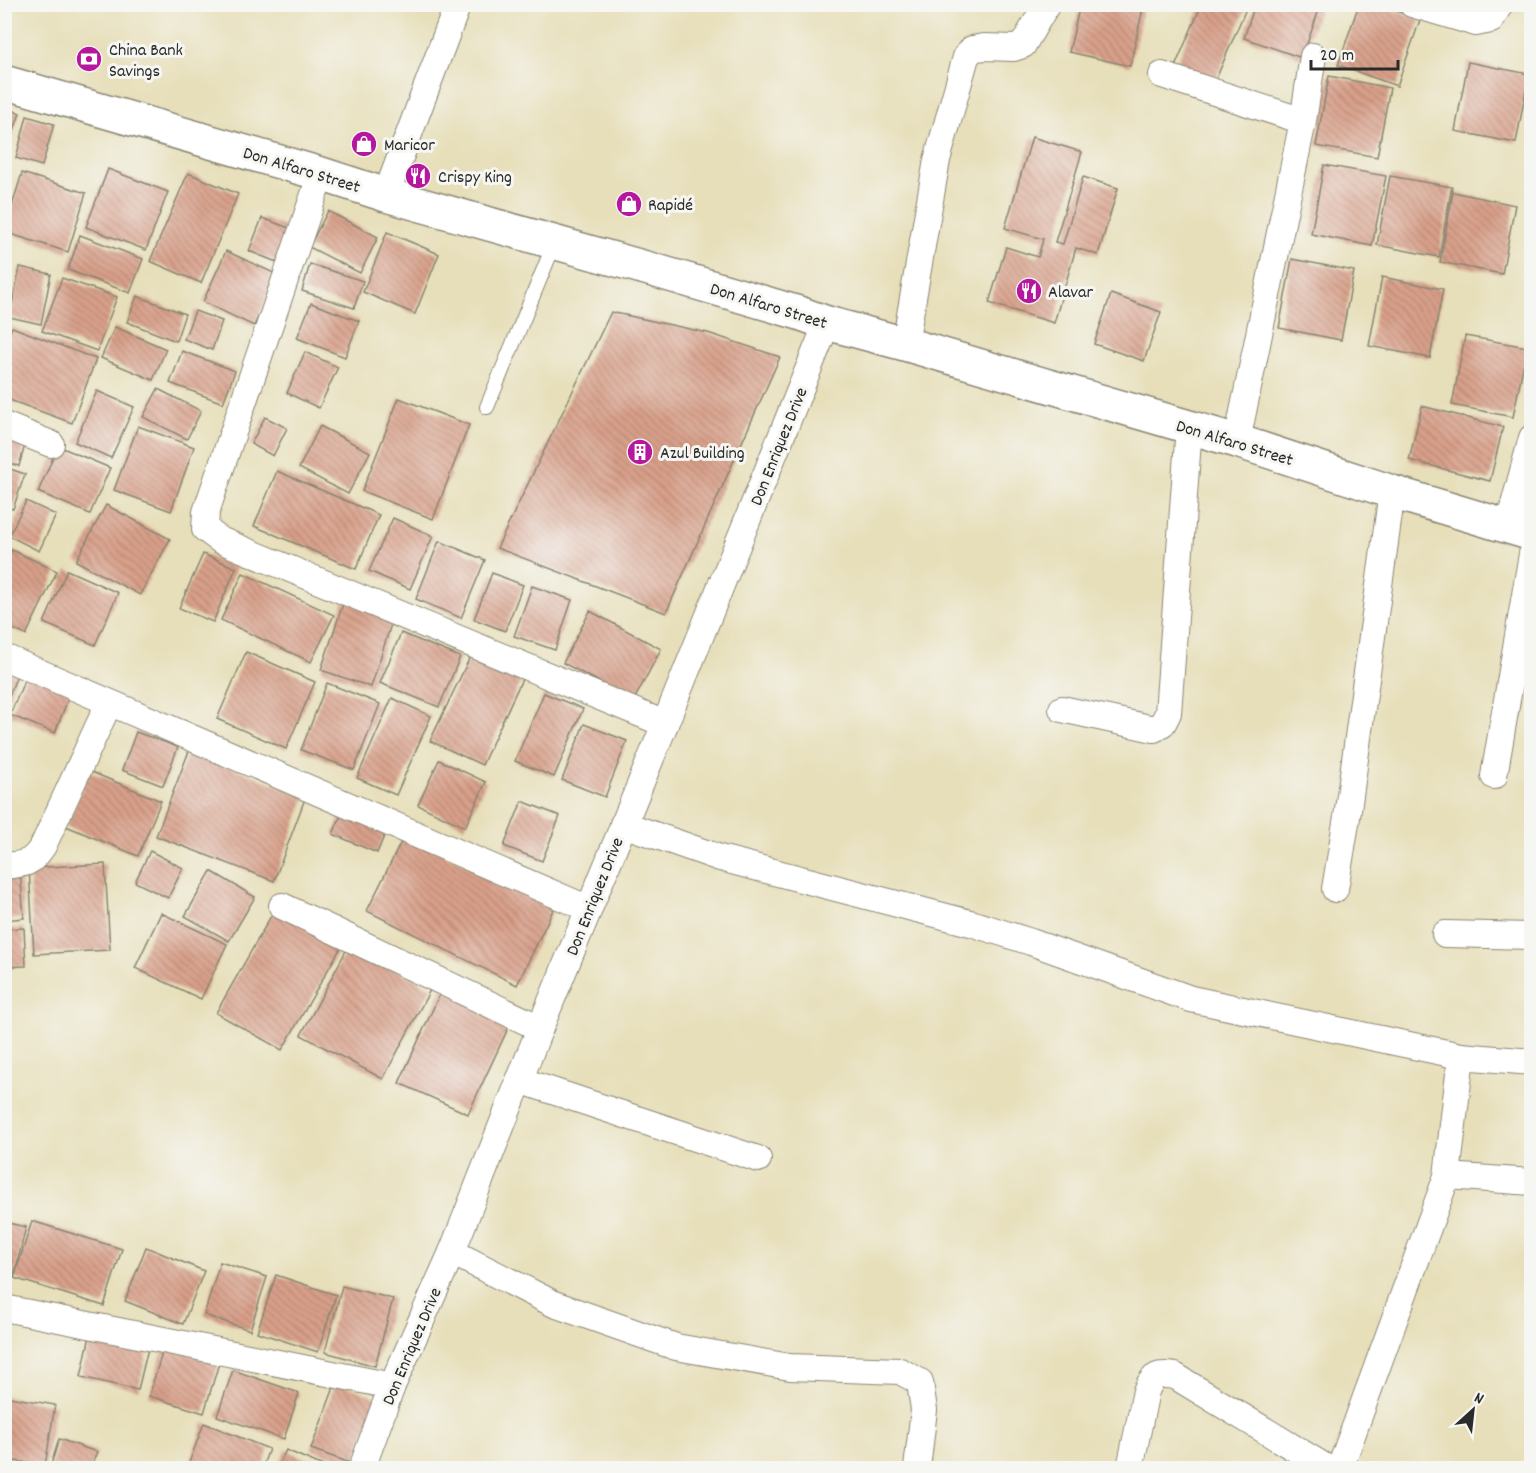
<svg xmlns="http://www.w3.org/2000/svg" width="1536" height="1473" font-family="Dekko,sans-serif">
<defs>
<pattern id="building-back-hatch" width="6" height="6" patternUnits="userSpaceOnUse" patternTransform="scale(1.5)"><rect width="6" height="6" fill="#d9a08a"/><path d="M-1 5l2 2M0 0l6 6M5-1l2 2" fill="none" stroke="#b08371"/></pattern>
</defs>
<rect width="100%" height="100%" fill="#f6f6f2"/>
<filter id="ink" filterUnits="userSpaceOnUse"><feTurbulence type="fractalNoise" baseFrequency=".0167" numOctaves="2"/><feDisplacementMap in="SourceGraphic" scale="12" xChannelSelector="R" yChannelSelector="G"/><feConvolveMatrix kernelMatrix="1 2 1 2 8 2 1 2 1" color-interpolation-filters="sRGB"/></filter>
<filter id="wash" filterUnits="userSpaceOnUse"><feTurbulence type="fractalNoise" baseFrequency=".008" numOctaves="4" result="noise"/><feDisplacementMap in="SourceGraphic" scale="24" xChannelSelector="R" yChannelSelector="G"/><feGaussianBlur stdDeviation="1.35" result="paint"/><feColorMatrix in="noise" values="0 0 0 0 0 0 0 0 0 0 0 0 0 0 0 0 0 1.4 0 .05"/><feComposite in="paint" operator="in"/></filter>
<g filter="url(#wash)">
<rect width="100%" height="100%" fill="#e7dfba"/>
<g id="blocks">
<!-- building -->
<g fill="url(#building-back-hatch)">
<polygon points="1080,4 1144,4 1130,66 1069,52"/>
<polygon points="1202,4 1248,4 1213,86 1174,69"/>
<polygon points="1255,4 1321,4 1302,58 1244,38"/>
<polygon points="1359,4 1378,4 1420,20 1397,86 1338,65"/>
<polygon points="1468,62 1529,74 1516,143 1455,131"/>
<polygon points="1329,76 1390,88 1377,157 1316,146"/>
<polygon points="5,108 20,113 5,156"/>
<polygon points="27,116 54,124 42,166 16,158"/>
<polygon points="1032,137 1082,152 1055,242 1063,244 1083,177 1118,188 1098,255 1076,248 1054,323 989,303 1006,247 1038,257 1042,243 1043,239 1005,228"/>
<polygon points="1324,165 1386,176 1372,246 1311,234"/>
<polygon points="108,169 168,192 146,250 86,227"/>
<polygon points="22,173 86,193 68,252 4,232"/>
<polygon points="188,173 238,194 201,283 150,261"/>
<polygon points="1390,176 1452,187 1439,257 1377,245"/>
<polygon points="1453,192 1515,205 1502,274 1440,262"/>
<polygon points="328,211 378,237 360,273 309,247"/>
<polygon points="262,218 292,229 279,263 249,251"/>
<polygon points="387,232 439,254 415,314 363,292"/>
<polygon points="80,235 143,259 130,293 68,270"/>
<polygon points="226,251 278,275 254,326 203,302"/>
<polygon points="1292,259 1354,271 1341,340 1279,328"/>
<polygon points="310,264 363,281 354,308 302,291"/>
<polygon points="20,267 51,274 41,324 9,317"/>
<polygon points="1382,277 1443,289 1430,358 1369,346"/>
<polygon points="62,278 117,297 97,351 42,331"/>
<polygon points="1111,294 1161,312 1144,361 1094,344"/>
<polygon points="137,296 185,314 176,341 127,322"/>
<polygon points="311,303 359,321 345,357 297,338"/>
<polygon points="195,311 222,321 212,350 184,339"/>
<polygon points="611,312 708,333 780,357 666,613 497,548"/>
<polygon points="12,327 96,359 72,423 4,398 4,346"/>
<polygon points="115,327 166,349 153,380 101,358"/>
<polygon points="1465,336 1527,347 1513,417 1452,405"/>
<polygon points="182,351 235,371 223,403 170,383"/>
<polygon points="305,352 338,367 319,408 287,393"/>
<polygon points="158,389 201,411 187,439 143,417"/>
<polygon points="97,391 134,407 111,458 75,442"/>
<polygon points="399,398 469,425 433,519 362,491"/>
<polygon points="1422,406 1503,427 1490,481 1409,460"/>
<polygon points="265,417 287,428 273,456 251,444"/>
<polygon points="138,426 194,447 171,511 114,490"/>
<polygon points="320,426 370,452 348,494 299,468"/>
<polygon points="4,431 27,438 19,466 4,462"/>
<polygon points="58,446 110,468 90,514 38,492"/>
<polygon points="4,467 25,474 13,509 4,506"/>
<polygon points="277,471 379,515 356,569 254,526"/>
<polygon points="26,501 56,515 39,551 9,536"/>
<polygon points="106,505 170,539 140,595 76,561"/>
<polygon points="393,518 433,536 410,589 369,571"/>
<polygon points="439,541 485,560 461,618 416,599"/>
<polygon points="12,550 57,571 26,635 4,625 4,565"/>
<polygon points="203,554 236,568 213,622 179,608"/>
<polygon points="67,570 118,593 95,645 44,623"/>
<polygon points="243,573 334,615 311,662 221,620"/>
<polygon points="492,573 523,585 505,631 474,619"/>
<polygon points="532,586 572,600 555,650 514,636"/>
<polygon points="344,601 393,618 371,687 321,670"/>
<polygon points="590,611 661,649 634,700 563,663"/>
<polygon points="401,633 460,657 439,707 380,683"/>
<polygon points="246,652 315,682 286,749 217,719"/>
<polygon points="471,655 522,679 482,765 430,741"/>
<polygon points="4,664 19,670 5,706 4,706"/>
<polygon points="27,674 71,691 55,733 10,715"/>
<polygon points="327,683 380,704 354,770 301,750"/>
<polygon points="544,693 583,709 554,777 515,761"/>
<polygon points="392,698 431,716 396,795 357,778"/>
<polygon points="584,724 627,741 605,797 562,780"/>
<polygon points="136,732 178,747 163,786 122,770"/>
<polygon points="189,751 306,796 274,881 156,836"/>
<polygon points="439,760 486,782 465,827 418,805"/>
<polygon points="89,771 161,801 138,856 66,826"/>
<polygon points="522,801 560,816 542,861 504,846"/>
<polygon points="345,805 389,824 377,853 333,834"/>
<polygon points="405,834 554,908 517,985 367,911"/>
<polygon points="150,851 183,868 168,898 135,882"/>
<polygon points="105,864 110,950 34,954 29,868"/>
<polygon points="20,871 24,918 4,920 4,872"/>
<polygon points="211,871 255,897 229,941 185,916"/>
<polygon points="275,909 341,947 282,1050 216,1013"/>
<polygon points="161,913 227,944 201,999 135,968"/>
<polygon points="24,928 26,966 4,967 4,929"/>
<polygon points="349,945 431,988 383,1079 301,1035"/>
<polygon points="442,989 511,1022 468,1114 399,1083"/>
<polygon points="32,1221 122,1249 104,1306 14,1278"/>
<polygon points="4,1222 26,1227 14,1277 4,1274"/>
<polygon points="146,1247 204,1271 183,1324 125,1301"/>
<polygon points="220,1262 267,1277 250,1330 204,1315"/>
<polygon points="276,1275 336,1295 318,1352 257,1332"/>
<polygon points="342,1286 393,1299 375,1366 325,1352"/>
<polygon points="92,1326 150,1340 138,1390 81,1377"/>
<polygon points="164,1346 219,1363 204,1413 149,1396"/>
<polygon points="233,1370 299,1393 284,1439 217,1416"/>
<polygon points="336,1382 378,1398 353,1464 311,1449"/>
<polygon points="4,1396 55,1405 45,1466 4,1459"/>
<polygon points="204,1423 269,1449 262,1468 187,1468"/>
<polygon points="59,1439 97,1452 91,1468 50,1468"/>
<polygon points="286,1450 328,1468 277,1468"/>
</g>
</g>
</g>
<g filter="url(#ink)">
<use href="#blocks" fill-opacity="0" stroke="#898572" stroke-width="1.5"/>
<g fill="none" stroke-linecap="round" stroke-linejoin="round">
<!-- service casing -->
<g stroke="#898572" stroke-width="16">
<polyline id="service" points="487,407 555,242"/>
</g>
<!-- minor casing -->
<g stroke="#898572" stroke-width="28">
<g id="minor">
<polyline points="1412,4 1476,23 1491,20 1500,4"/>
<polyline points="1162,75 1303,121 1237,441"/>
<polyline points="1303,121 1313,56"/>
<polyline points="321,174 206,512 205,529 220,540 665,724"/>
<polyline points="386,195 458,4"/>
<polyline points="905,344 937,160 966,57 972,49 984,47 1014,48 1023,45 1047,4"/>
<polyline points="4,425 51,444"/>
<polyline points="1508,527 1532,438"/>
<polyline points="4,657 589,909"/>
<polyline points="1062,709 1154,729 1163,723 1168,713 1189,427"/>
<polyline points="1494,776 1532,554"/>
<polyline points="623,824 720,858 974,924 1031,942 1191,999 1461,1056"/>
<path d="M4,866c22,-2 27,-2 39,-20l66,-143"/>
<polyline points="1335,889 1347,817 1392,492"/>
<polyline points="282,906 540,1028"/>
<polyline points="1445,934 1532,936"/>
<polyline points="519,1080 758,1159"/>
<polyline points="1447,1176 1461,1056 1532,1062"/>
<polyline points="452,1252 554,1304 676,1347 790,1367 900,1371 920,1382 924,1410 917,1468"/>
<polyline points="4,1308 392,1386"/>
<polyline points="362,1468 392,1386 452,1252 540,1028 665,724 827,323"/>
<path d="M1130,1468l16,-77c7,-17 12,-17 29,-15l152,92"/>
<polyline points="1340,1468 1447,1176 1532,1182"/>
</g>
</g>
<!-- secondary casing -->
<g stroke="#898572" stroke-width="36">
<polyline id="secondary" points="4,82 321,174 386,195 660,272 799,313 827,323 905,344 1237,441 1392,492 1532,534"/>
</g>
<!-- service -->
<use href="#service" stroke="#fff" stroke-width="14"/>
<!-- minor -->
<use href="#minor" stroke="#fff" stroke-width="26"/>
<!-- secondary -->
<use href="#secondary" stroke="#fff" stroke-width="33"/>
</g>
</g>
<!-- icons -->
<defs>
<g id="bank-disc" transform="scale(1.35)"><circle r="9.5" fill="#b5179e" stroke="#f6f6f2"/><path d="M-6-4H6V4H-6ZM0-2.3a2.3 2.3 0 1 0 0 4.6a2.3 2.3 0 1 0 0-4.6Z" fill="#fff"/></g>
<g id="shop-disc" transform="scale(1.35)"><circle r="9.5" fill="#b5179e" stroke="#f6f6f2"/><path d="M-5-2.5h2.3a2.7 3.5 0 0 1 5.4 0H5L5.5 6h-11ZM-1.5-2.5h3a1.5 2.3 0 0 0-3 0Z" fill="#fff"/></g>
<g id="restaurant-disc" transform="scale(1.35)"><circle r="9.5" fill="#b5179e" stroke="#f6f6f2"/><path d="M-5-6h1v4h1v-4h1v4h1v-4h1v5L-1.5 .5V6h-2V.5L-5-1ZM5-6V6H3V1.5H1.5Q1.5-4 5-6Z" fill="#fff"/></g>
<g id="building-disc" transform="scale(1.35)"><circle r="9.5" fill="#b5179e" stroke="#f6f6f2"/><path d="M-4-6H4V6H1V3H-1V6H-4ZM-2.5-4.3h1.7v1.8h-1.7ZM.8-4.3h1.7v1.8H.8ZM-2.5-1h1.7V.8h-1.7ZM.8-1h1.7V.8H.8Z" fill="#fff"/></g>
</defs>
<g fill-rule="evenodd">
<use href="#bank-disc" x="89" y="59"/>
<use href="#shop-disc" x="364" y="144"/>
<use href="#restaurant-disc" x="418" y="176"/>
<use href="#shop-disc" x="629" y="204"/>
<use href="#restaurant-disc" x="1029" y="291"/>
<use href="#building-disc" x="640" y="452"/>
</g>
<g text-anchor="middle" stroke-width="6" stroke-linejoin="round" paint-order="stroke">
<!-- poi labels -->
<g font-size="18" fill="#2b2b2b" stroke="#f6f6f2" text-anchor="start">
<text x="109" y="55">China Bank<tspan x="109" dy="21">Savings</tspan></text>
<text x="384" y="150">Maricor</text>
<text x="438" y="182">Crispy King</text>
<text x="648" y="210">Rapidé</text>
<text x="1048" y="297">Alavar</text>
<text x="660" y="458">Azul Building</text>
</g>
<!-- street labels -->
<g font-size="18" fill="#2b2b2b" stroke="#f6f6f2">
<text transform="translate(302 169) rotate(17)" y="6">Don Alfaro Street</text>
<text transform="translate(769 305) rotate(17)" y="6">Don Alfaro Street</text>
<text transform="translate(1235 442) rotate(17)" y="6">Don Alfaro Street</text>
<text transform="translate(778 446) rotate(-68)" y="6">Don Enriquez Drive</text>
<text transform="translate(594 896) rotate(-68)" y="6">Don Enriquez Drive</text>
<text transform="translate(411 1346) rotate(-67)" y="6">Don Enriquez Drive</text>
</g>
</g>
<!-- margin -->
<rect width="1536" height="1473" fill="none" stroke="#f6f6f2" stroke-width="24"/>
<!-- north arrow -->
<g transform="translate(1473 1410) rotate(27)" stroke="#f6f6f2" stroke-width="4.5" paint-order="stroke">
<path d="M0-4.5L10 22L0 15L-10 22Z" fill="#2b2b2b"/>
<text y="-9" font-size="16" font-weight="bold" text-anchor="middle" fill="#2b2b2b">N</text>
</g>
<!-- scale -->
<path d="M1311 60v9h87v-9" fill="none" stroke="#2b2b2b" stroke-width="3"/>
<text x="1320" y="60" font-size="18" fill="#2b2b2b" stroke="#f6f6f2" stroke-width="4.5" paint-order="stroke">20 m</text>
</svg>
